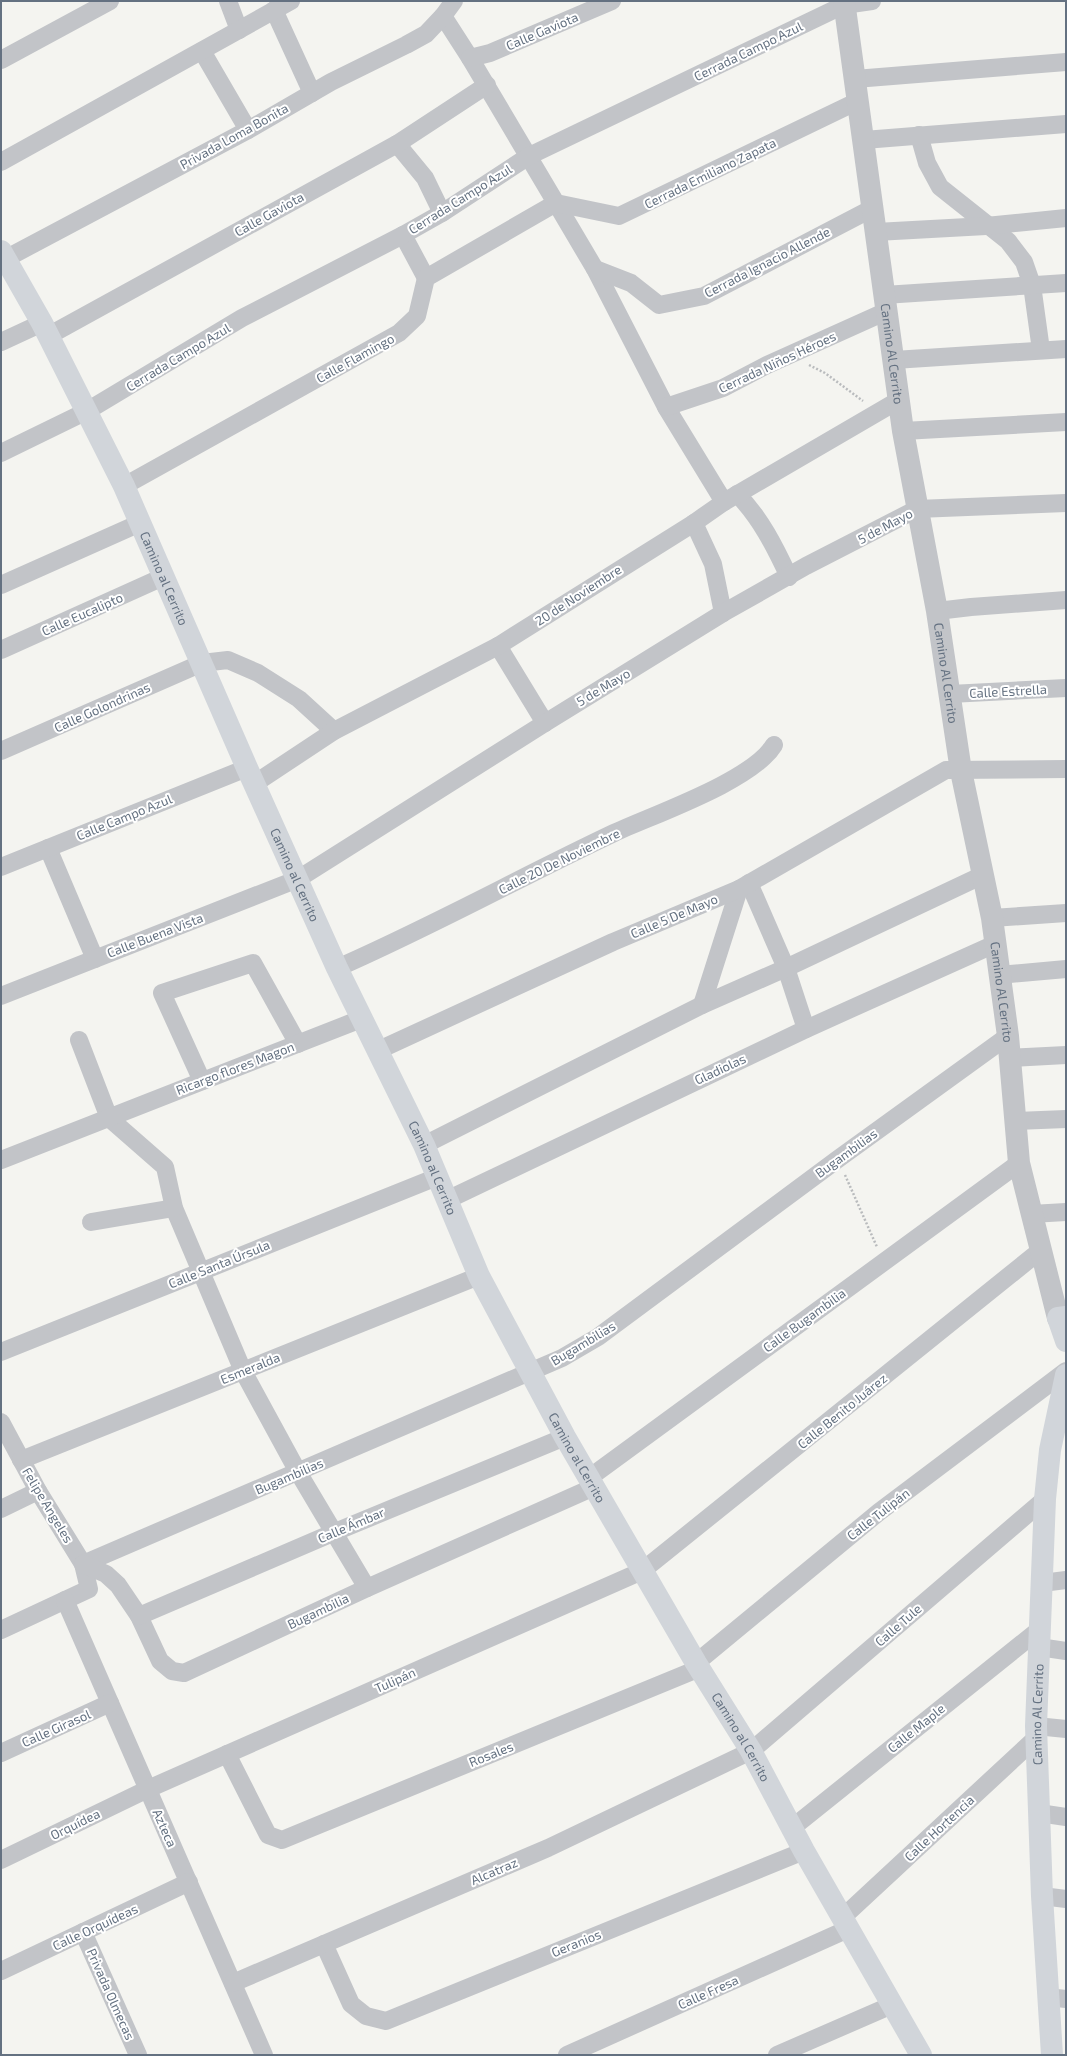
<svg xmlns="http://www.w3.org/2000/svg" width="1067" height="2056" font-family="'Exo 2',sans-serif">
<rect width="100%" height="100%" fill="#f4f4f0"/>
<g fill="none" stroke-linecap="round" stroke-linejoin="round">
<!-- path -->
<g stroke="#b9bbbd" stroke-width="2.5" stroke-dasharray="2 2" stroke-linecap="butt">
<polyline points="809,365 825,373 863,401"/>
<polyline points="845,1175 877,1247"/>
</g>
<!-- minor -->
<g stroke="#c2c4c8" stroke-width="18">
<polyline points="228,1 239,30"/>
<polyline points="274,10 312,93"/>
<polyline points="443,16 470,58 556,203 595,269 666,407 724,502"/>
<polyline points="202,51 248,130"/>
<polyline points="470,58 490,53 612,1"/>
<polyline points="1,60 110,1"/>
<polyline points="855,79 1066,62"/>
<polyline points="919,135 927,163 940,187 1008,241 1024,262 1032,285 1041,350"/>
<polyline points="864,140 1066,124"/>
<polyline points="397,144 425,178 442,213"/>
<polyline points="1,162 291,1"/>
<polyline points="876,232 986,226 1066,218"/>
<polyline points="403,235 426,278"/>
<polyline points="5,259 248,130 331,82 406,45 426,34 443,16 454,1"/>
<polyline points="595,269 631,283 659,305 704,296 873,208"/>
<polyline points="884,295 1066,283"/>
<polyline points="48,336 397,144 487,85"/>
<polyline points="1,342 42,323"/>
<polyline points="894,360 1066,349"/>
<polyline points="666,407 723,388 767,365 887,311"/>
<polyline points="903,431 1066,422"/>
<polyline points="1,453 87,411 242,318 403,235 442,213 529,156 844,5 872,1"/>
<polyline points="124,486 399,333 417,316 426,278 556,203 619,216 858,101"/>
<path d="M737,494c23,23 38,53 52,83"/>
<polyline points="694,523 713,564 723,613"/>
<polyline points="1,585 140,523"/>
<polyline points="937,611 971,607 1066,600"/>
<polyline points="498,646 545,723"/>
<polyline points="1,650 163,577"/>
<polyline points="950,694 1066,688"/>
<polyline points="1,751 202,663 228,660 258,673 299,699 334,731"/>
<polyline points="254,784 334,731 498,646 694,523 724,502 899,400"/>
<polyline points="48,848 95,959"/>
<polyline points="1,867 247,768"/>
<polyline points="749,883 786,968 806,1029"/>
<polyline points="992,918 1066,913"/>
<path d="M337,968c94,-41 184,-91 277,-135 41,-19 138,-52 160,-88"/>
<polyline points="999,975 1066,969"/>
<polyline points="1,996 298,879 545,723 723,613 806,566 917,509 1066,503"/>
<polyline points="702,1005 739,889"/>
<polyline points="79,1040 109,1118 165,1167 174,1208 243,1371 298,1472 367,1588"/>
<polyline points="379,1050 613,942 739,889 946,770 1066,769"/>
<polyline points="1009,1058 1066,1055"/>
<polyline points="202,1081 162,993 253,963 298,1044"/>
<polyline points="1015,1121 1066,1119"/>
<polyline points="424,1145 702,1005 786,968 983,875"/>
<polyline points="1,1160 361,1019"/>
<polyline points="447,1200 806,1029 995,944"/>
<polyline points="1031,1214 1066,1212"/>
<polyline points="91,1222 174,1208"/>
<polyline points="1,1352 437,1177"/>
<polyline points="1,1422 38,1491 83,1564 89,1589 1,1630"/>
<polyline points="21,1460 479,1276"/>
<polyline points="589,1478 1019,1163"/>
<polyline points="1,1509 38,1491"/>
<polyline points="83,1564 562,1358 598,1337 838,1159 1008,1036"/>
<polyline points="83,1564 106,1574 118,1585 139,1616 160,1661 172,1671 184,1673 367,1588 594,1487"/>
<polyline points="1042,1583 1066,1580"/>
<polyline points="65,1600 264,2055"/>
<polyline points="139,1616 335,1532 565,1437"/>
<polyline points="1039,1647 1066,1651"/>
<polyline points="696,1663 879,1512 1066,1371"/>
<polyline points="1036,1726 1066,1729"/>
<polyline points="1,1753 110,1703"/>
<polyline points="227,1754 268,1835 282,1840 700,1668"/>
<polyline points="1039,1813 1066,1817"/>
<polyline points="792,1828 1040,1629"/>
<polyline points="1,1860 148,1789 642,1571 1041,1250"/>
<polyline points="1042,1896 1066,1899"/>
<polyline points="842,1918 1036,1738"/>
<polyline points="83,1932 138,2055"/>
<polyline points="324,1944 351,2004 366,2016 386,2021 804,1851"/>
<polyline points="1,1971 189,1882"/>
<polyline points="233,1983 548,1848 751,1751 1045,1499"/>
<polyline points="1047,1997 1066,1999"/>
<polyline points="567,2055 848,1929"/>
<polyline points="777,2055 892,2005"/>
</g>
<!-- tertiary -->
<path stroke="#c2c4c8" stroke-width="22" id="s1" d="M844,1l59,430 34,180 24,160 31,147 16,118 11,127 39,155"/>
<!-- secondary -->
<g stroke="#d1d5da" stroke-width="22">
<path id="s2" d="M1,251l41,72 82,163 123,282 90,200 87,177 55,131 86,161 131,226 55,88 53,100 117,204"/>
<polyline points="1066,1317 1058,1318 1066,1341"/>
<path id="s3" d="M1052,2055l-10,-159 -6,-170 9,-227 5,-49 16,-75"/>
</g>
</g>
<g text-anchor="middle" stroke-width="4" stroke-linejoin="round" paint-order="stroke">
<!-- street labels -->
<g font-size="13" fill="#647181" stroke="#fff">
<text transform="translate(542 31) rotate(-23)" y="5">Calle Gaviota</text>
<text transform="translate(748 51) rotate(-26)" y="5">Cerrada Campo Azul</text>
<text transform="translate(234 136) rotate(-29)" y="5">Privada Loma Bonita</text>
<text transform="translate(710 173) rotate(-26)" y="5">Cerrada Emiliano Zapata</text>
<text transform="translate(460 199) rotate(-32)" y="5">Cerrada Campo Azul</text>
<text transform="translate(269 214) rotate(-29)" y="5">Calle Gaviota</text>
<text transform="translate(767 262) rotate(-27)" y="5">Cerrada Ignacio Allende</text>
<text dy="5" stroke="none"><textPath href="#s1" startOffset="356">Camino Al Cerrito</textPath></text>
<text transform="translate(178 357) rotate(-31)" y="5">Cerrada Campo Azul</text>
<text transform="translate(355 358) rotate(-29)" y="5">Calle Flamingo</text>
<text transform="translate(777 362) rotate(-25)" y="5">Cerrada Niños Héroes</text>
<text transform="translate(885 526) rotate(-28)" y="5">5 de Mayo</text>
<text dy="5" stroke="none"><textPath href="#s2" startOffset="366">Camino al Cerrito</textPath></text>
<text transform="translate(578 595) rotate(-33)" y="5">20 de Noviembre</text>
<text transform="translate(82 614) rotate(-24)" y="5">Calle Eucalipto</text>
<text dy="5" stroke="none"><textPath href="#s1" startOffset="680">Camino Al Cerrito</textPath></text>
<text transform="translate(603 687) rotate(-31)" y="5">5 de Mayo</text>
<text transform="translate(1008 691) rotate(-3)" y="5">Calle Estrella</text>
<text transform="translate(102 707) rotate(-24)" y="5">Calle Golondrinas</text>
<text transform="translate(124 817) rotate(-22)" y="5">Calle Campo Azul</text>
<text transform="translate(559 861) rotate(-26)" y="5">Calle 20 De Noviembre</text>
<text dy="5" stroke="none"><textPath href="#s2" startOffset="690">Camino al Cerrito</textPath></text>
<text transform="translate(674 916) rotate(-23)" y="5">Calle 5 De Mayo</text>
<text transform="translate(155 935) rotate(-21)" y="5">Calle Buena Vista</text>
<text dy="5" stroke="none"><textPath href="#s1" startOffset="1004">Camino Al Cerrito</textPath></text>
<text transform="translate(235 1068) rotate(-21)" y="5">Ricargo flores Magon</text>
<text transform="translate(720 1069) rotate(-25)" y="5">Gladiolas</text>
<text transform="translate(846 1153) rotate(-36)" y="5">Bugambilias</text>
<text dy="5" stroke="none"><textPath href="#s2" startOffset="1014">Camino al Cerrito</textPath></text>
<text transform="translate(219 1264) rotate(-22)" y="5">Calle Santa Úrsula</text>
<text transform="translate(804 1320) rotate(-36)" y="5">Calle Bugambilia</text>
<text transform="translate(583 1343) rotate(-31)" y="5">Bugambilias</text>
<text transform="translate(250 1368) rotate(-22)" y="5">Esmeralda</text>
<text transform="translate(842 1411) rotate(-39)" y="5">Calle Benito Juárez</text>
<text dy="5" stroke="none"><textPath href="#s2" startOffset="1338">Camino al Cerrito</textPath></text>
<text transform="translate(289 1476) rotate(-23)" y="5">Bugambilias</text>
<text transform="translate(48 1505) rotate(59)" y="5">Felipe Angeles</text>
<text transform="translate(878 1514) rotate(-38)" y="5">Calle Tulipán</text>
<text transform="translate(351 1525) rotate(-23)" y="5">Calle Ámbar</text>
<text transform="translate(318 1611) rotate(-25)" y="5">Bugambilia</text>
<text transform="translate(898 1625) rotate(-41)" y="5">Calle Tule</text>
<text transform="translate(395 1680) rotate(-24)" y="5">Tulipán</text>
<text dy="5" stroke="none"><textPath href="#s3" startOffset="341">Camino Al Cerrito</textPath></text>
<text transform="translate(56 1728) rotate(-24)" y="5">Calle Girasol</text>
<text transform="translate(916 1728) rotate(-39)" y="5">Calle Maple</text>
<text dy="5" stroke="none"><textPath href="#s2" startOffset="1662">Camino al Cerrito</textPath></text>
<text transform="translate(491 1754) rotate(-22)" y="5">Rosales</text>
<text transform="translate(75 1824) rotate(-26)" y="5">Orquídea</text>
<text transform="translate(165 1828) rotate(66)" y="5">Azteca</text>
<text transform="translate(939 1828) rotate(-43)" y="5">Calle Hortencia</text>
<text transform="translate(494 1871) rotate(-23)" y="5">Alcatraz</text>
<text transform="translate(95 1927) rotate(-25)" y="5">Calle Orquídeas</text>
<text transform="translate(576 1943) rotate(-22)" y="5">Geranios</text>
<text transform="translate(708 1992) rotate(-24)" y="5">Calle Fresa</text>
<text transform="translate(111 1994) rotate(66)" y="5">Privada Olmecas</text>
</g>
</g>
<!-- border -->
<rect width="1067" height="2056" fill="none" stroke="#647181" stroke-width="4"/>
</svg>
